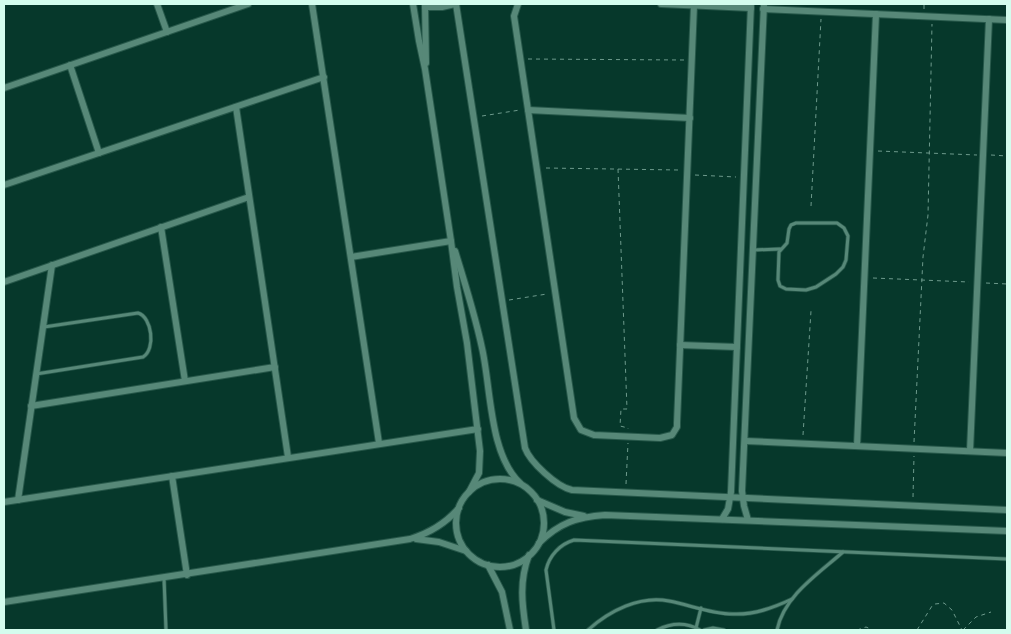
<svg xmlns="http://www.w3.org/2000/svg" width="1011" height="634" font-family="'PT Sans',sans-serif">
<rect width="100%" height="100%" fill="#06382b"/>
<g fill="none" stroke-linecap="round" stroke-linejoin="round">
<!-- service casing -->
<g stroke="#27584a" stroke-width="4.5">
<g id="service">
<polygon points="837,223 844,228 848,236 846,260 843,267 836,274 816,287 806,290 786,289 780,286 778,280 779,252 787,243 789,229 791,225 796,223"/>
<polyline points="754,250 780,249"/>
<path d="M36,374l107,-17c13,-8 9,-40 -5,-44l-94,14"/>
<polyline points="164,578 166,630"/>
<polyline points="696,628 701,608"/>
<path d="M554,630l-8,-60c3,-14 14,-26 28,-30l433,19"/>
<path d="M588,630c21,-19 52,-35 81,-29 21,4 42,13 64,13 21,1 40,-6 59,-15"/>
<path d="M657,630c14,-7 29,-8 43,0"/>
<polyline points="704,630 713,628 724,630"/>
<path d="M777,630c7,-34 41,-56 66,-78"/>
</g>
</g>
<!-- minor casing -->
<g stroke="#27584a" stroke-width="8">
<g id="minor">
<polyline points="157,4 167,32"/>
<polyline points="312,4 379,443"/>
<polyline points="413,4 419,41 425,69 451,241 457,287 467,343 480,451 479,473 469,492"/>
<polyline points="425,4 426,63"/>
<path d="M456,4l69,444c5,14 32,39 47,42l435,20"/>
<polyline points="518,4 514,16 574,418 581,430 594,435 660,438 672,435 677,427 677,423 694,5"/>
<polyline points="661,4 751,8"/>
<polyline points="425,7 442,7 455,4"/>
<polyline points="763,9 1007,20"/>
<polyline points="70,65 99,153"/>
<polyline points="4,88 248,4"/>
<polyline points="236,107 288,457"/>
<polyline points="528,110 690,118"/>
<polyline points="4,185 324,77"/>
<polyline points="161,227 185,381"/>
<path d="M455,251c10,32 20,64 27,97 9,39 7,106 38,135"/>
<polyline points="351,257 451,241"/>
<polyline points="4,282 249,197"/>
<polyline points="680,345 737,347"/>
<polyline points="31,406 275,367"/>
<polyline points="745,441 1007,453"/>
<polyline points="857,446 876,14"/>
<polyline points="970,451 989,19"/>
<polyline points="172,476 187,575"/>
<circle cx="500" cy="523" r="44"/>
<polyline points="18,500 52,265"/>
<polyline points="537,500 565,512 584,516"/>
<polyline points="4,502 478,429"/>
<polyline points="722,519 728,509 731,492 751,4"/>
<polyline points="748,520 744,506 742,491 764,4"/>
<polyline points="416,539 439,542 466,551"/>
<path d="M539,543c20,-20 38,-26 66,-28l402,16"/>
<polyline points="488,565 502,592 510,630"/>
<path d="M4,602l406,-63c20,-6 35,-15 49,-31"/>
<path d="M526,630c-4,-26 -7,-49 3,-75"/>
</g>
</g>
<!-- path -->
<g stroke="#6d9a8c" stroke-width="1" stroke-dasharray="4 4" stroke-linecap="butt">
<polyline points="924,9 924,4"/>
<polyline points="528,59 684,60"/>
<polyline points="482,116 520,110"/>
<polyline points="878,151 977,155"/>
<polyline points="991,155 1007,156"/>
<polyline points="546,168 679,170"/>
<polyline points="618,169 627,409 621,409 620,426 628,428 628,429"/>
<polyline points="695,175 736,177"/>
<polyline points="811,206 821,19"/>
<polyline points="873,278 969,282"/>
<polyline points="986,283 1007,284"/>
<polyline points="509,300 547,294"/>
<polyline points="803,435 811,311"/>
<polyline points="914,442 923,257 928,215 932,24"/>
<polyline points="626,484 628,443"/>
<polyline points="913,497 914,456"/>
<polyline points="857,630 866,627 873,630"/>
<polyline points="917,630 932,606 935,604 944,603 952,610 962,630"/>
<polyline points="963,630 976,617 991,612"/>
</g>
<!-- service -->
<use href="#service" stroke="#578878" stroke-width="3"/>
<!-- minor -->
<use href="#minor" stroke="#578878" stroke-width="6"/>
</g>
<!-- border -->
<rect width="1011" height="634" fill="none" stroke="#d4fdee" stroke-width="10"/>
</svg>
